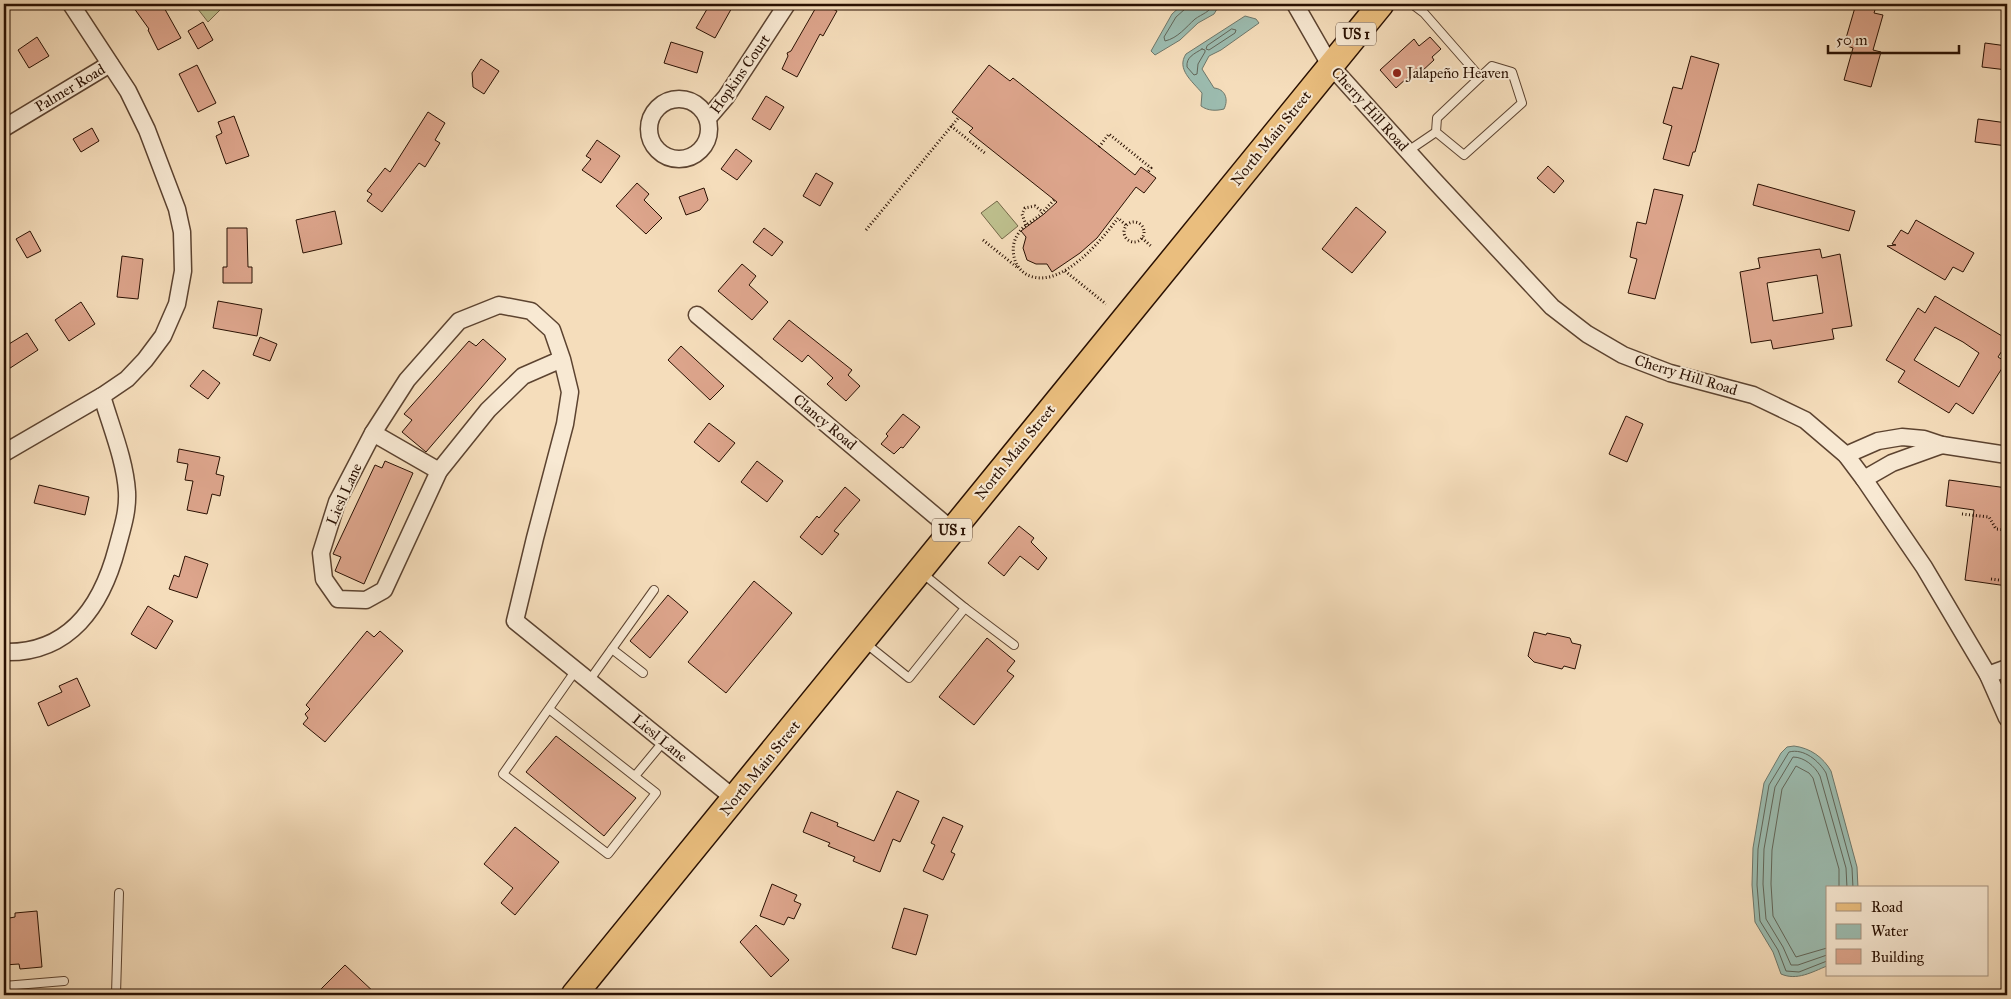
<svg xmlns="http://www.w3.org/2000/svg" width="2011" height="999" font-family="'IM FELL Great Primer',serif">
<rect width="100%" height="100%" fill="#f5ddbb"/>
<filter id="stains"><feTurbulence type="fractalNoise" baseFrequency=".004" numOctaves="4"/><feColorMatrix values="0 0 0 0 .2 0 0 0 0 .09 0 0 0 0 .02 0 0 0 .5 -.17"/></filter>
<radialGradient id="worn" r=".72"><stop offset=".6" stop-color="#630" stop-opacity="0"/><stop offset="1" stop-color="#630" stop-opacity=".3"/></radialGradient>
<!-- green -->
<g fill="#bec08e" stroke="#746848">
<polygon points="194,4 226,4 208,22"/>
<polygon points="997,201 1018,226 1002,239 981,213"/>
</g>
<!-- water -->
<g fill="#9cbcb0" stroke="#6e776a">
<polygon points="1183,4 1220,4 1214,14 1198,23 1180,40 1155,55 1151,51 1172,14"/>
<path d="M1245,16l11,3 3,4 -38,27 -12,6 -7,13 12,19c11,1 15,11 10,21 -8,2 -16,2 -23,-3l1,-13c-10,-12 -26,-24 -16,-39z"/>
<path d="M1794,746c16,2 29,11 37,25l26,96 1,21h-31v78c-15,6 -30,15 -46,8l-8,-22 -18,-30 -3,-37 1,-37 11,-65 17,-30 6,-6z"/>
</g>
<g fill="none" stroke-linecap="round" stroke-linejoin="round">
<!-- shore -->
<g stroke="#626659" stroke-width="1">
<path d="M1186,4l-1,5 -9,8 -12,20 1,4c13,-3 21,-14 30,-22 7,-5 15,-7 19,-15"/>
<polygon points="1232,29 1236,30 1235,33 1209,50 1206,49 1207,46"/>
<path d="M1202,49l3,1v2l-7,12 -1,10 -3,1 -7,-8c-1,-10 7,-13 15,-18z"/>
<polyline points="1827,948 1796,957 1773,916 1771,884 1772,850 1782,789 1796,766 1809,773 1813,778 1839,869 1839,888"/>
<path d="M1827,955l-29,10h-7l-8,-18 -17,-28 -3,-35 1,-35 11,-62 18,-30c11,0 22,9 27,19l26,92 1,20"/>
<path d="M1827,961l-28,11 -13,-1 -8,-21 -18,-29 -3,-36 1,-36 11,-64 20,-33c15,-4 30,9 37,21l26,95 1,20"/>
</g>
</g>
<!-- building -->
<g fill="#dda58c" stroke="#291002" fill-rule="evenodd">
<polygon points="131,4 162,4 181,38 158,50 148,30 149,29"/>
<polygon points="710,4 734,4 715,38 696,28"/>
<polygon points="818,4 823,4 837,11 823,36 820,34 797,77 782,69 788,56 787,53 791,51"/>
<polygon points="1856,4 1877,4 1874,13 1883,15 1873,50 1881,52 1871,87 1844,80 1853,48 1844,45"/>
<polygon points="203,22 213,40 198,49 188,31"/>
<polygon points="37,37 49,56 29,68 18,50"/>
<polygon points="1430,37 1441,49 1432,57 1434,60 1421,72 1418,68 1396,88 1380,70 1414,39 1419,46"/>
<polygon points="671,42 703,52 697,73 664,63"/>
<polygon points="1985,43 2007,46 2007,70 1982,67"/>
<polygon points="1691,56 1719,64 1695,152 1693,152 1689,166 1663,159 1672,126 1663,123 1673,87 1682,89"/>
<polygon points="481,59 499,71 484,94 473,87 472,73"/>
<polygon points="197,65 216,103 198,112 179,74"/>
<polygon points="989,65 1010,81 1013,78 1135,175 1141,167 1156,178 1144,193 1136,187 1097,238 1080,253 1052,272 1047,264 1036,264 1027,260 1023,248 1026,237 1021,231 1044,214 1057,202 969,132 973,128 952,112"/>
<polygon points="766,96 784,107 770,130 752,119"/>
<polygon points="428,112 445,123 435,140 440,143 425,167 419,163 382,212 367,201 372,194 367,191 385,168 390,172"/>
<polygon points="234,116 249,156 226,164 216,136 222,133 218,122"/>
<polygon points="1978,119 2007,123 2007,146 1975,142"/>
<polygon points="92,128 99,141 81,152 73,139"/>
<polygon points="597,140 620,156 601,183 582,170 591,159 586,156"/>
<polygon points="736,149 752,161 737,180 721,169"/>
<polygon points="1548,166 1564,181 1554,193 1537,178"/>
<polygon points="816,173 833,183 820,206 803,196"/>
<polygon points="637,183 649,194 644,200 662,218 646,234 616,206"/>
<polygon points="1758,184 1855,211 1849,231 1753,205"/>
<polygon points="704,188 708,200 700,210 686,215 679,197"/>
<polygon points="1654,189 1683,195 1655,299 1628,293 1637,259 1630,257 1637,222 1646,224"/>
<polygon points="1356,207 1386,232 1352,273 1322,249"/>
<polygon points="335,211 342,244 303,253 296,220"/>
<polygon points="1916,220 1974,253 1963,272 1953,267 1945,280 1887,246 1896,245 1892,244 1901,230 1908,234"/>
<polygon points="227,228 247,228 248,267 252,267 252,283 223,283 223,267 227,267"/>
<polygon points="764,228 783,242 772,256 753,242"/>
<polygon points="30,231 41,251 27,258 16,239"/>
<path d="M1820,249l2,9 18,-4 12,72 -20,3 2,10 -61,10 -2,-9 -20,3 -11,-71 20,-4 -2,-10zM1817,275l6,38 -50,8 -6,-38z"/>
<polygon points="122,256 143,259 138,299 117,297"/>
<polygon points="742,264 756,276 749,285 768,302 752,320 718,291"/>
<path d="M1935,296l72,43v4l-9,14 8,5 -33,52 -17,-11 -7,10 -51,-31 7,-11 -19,-11 32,-52 7,5zM1935,327l28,15 16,11 -20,34 -45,-27z"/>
<polygon points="218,301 262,309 257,336 213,328"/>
<polygon points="81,302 95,324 69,341 55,320"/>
<polygon points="789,320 852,370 848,375 860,386 846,401 827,384 833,378 808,355 802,362 773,339"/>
<polygon points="27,333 38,350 4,372 4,347"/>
<polygon points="260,337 277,344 270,361 253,355"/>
<polygon points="483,339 506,359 426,452 402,432 412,420 404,414 469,341 476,346"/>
<polygon points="681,346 724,386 710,400 668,360"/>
<polygon points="203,370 220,383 208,399 190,386"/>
<polygon points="903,414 920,427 903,448 901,447 894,454 881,444 888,436 886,434"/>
<polygon points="1626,416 1643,424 1627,462 1609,454"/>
<polygon points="709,423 735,443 719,462 694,442"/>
<polygon points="179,449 220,457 216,474 224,476 220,496 212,494 207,514 187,510 193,481 185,480 188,464 177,462"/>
<polygon points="385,461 413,473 364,584 335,571 341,557 333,554 375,465 382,468"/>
<polygon points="757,461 783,481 767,502 741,482"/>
<polygon points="1949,480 2007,488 2007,586 1965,580 1974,510 1946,506"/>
<polygon points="39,485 89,497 85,515 34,503"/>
<polygon points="845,487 860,500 834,531 839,534 822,555 800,537 817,516 819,518"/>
<polygon points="1019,526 1034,538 1031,542 1047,558 1038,570 1020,556 1004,576 988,563"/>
<polygon points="185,556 208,564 197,598 169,589 174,575 179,577"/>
<polygon points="754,581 792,613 726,693 688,662"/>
<polygon points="668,595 688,612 650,658 630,641"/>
<polygon points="148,606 173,621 156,649 131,634"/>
<polygon points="367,631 374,637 380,631 403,651 325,742 303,724 308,718 305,714 310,709 306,705"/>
<polygon points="1534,632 1546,635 1547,633 1570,638 1572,643 1581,645 1575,669 1564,666 1562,669 1534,662 1528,656"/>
<polygon points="987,638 1015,661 1007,671 1014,676 974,725 939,697"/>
<polygon points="77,678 90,706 48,726 38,703 62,692 59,686"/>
<polygon points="556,736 636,798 604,836 526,772"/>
<polygon points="897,791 919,801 900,842 893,839 880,872 853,861 855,857 828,846 830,843 803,832 811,812 838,823 837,826 874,841"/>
<polygon points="943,817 963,826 951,852 955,854 943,880 923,871 935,845 931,843"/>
<polygon points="515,827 559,862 515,915 501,903 513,888 484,864"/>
<polygon points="772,884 797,895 794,901 801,904 794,919 788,917 784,925 760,916"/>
<polygon points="904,908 928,915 916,955 892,948"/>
<polygon points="37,911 42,967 20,969 19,964 4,965 4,919 15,917 15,913"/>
<polygon points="756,925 789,960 771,977 740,942"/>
<polygon points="345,965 377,995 315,995"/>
</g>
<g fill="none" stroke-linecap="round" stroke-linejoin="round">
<!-- lane casing -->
<g stroke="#5c4330" stroke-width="10">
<g id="lane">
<polyline points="1412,4 1424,13 1480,77"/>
<polyline points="1408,151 1436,132 1464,155 1522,103 1512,72 1492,66 1437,118 1436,132"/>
<polyline points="965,608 1014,645"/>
<polyline points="864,642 909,678 965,608 922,573"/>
<polyline points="612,649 643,673"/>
<polyline points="589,681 654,590"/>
<polyline points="549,709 656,793 608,854 503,774 576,670"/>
<polyline points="635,776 664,741"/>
<polyline points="4,986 64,981"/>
<polyline points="116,994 119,893"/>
</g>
</g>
<!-- street casing -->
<g stroke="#5c4330" stroke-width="19">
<g id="street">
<polyline points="1295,4 1330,65 1432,178 1552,307 1587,334 1623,355 1670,373 1753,395 1805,420 1846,455 1864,479 1924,567 1988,675 2007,718"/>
<circle cx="679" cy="129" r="30"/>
<polyline points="708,118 726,97 787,4"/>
<polyline points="4,128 110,64"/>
<polyline points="697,315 952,530"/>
<polyline points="562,359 523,376 488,410 439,471 384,590 366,600 338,599 324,579 321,553 337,502 373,433 407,380 459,321 499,305 531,311 552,330 562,359 570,392 565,424 535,538 515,621 735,799"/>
<polyline points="373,433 439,471"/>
<polyline points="4,453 102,396 127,379 145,360 163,336 177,304 183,271 182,232 177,209 147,130 128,91 71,4"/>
<polyline points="1846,455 1878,441 1902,437 1924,439 1942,445 2007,455"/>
<polyline points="1864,479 1892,463 1942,445"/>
<path d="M4,652c66,2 98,-47 113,-104 5,-19 11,-36 10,-56 -2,-32 -16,-65 -25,-96"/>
<polyline points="1988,675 2007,668"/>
</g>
</g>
<!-- primary casing -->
<g stroke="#291002" stroke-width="28">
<polyline id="primary" points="574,995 1381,4"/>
</g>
<!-- path -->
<g stroke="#291002" stroke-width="3" stroke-dasharray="1 2.5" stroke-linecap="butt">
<polyline points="951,126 986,154"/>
<polyline points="1099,147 1109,134 1151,168 1148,172"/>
<path d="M1054,200c-4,4 -8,9 -13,14 -7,7 -18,11 -23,20 -6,9 -6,19 -2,29 3,6 8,11 14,13 32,12 71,-35 88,-58l9,8"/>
<circle cx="1134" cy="232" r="10"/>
<polyline points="1026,225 1022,214 1025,208 1035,206 1043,212"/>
<polyline points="866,230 959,117"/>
<polyline points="1142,238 1152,247"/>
<polyline points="983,240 1018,268"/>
<polyline points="1065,271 1106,304"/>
<polyline points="1962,514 1989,517 1996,529 2007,530"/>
<polyline points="1991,579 2007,581"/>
</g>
<!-- lane -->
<use href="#lane" stroke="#f8e9d3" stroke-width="8"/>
<!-- street -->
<use href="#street" stroke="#f8e9d3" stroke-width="16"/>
<!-- primary -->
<use href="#primary" stroke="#eabe7e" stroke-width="25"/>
</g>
<!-- markers -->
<circle fill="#8f2418" stroke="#f8e9d3" stroke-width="2" cx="1397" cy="73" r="5"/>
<g text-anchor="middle" stroke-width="4" stroke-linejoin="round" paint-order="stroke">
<!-- shield labels -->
<g fill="#f8e9d3" stroke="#675141" stroke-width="1">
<rect x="1336" y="22.5" width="40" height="23" rx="4"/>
<rect x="932" y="518.5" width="40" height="23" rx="4"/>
</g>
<g font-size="14" font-weight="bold" fill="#291002">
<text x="1356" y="39">US 1</text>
<text x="952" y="535">US 1</text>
</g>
<!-- poi labels -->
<g font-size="15" fill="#291002" stroke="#f8e9d3" text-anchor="start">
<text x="1407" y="78">Jalapeño Heaven</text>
</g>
<!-- street labels -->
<g font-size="15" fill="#291002" stroke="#f8e9d3">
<text transform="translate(740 74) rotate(-55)" y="5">Hopkins Court</text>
<text transform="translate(70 88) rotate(-31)" y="5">Palmer Road</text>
<text transform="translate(1370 109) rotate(48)" y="5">Cherry Hill Road</text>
<text transform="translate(1271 138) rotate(-51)" y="5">North Main Street</text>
<text transform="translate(1686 375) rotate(17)" y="5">Cherry Hill Road</text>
<text transform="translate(825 422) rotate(40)" y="5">Clancy Road</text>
<text transform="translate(1015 452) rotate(-51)" y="5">North Main Street</text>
<text transform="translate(344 494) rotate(-66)" y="5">Liesl Lane</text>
<text transform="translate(660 738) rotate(39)" y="5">Liesl Lane</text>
<text transform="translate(760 768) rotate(-51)" y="5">North Main Street</text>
</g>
</g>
<!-- margin -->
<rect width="2011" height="999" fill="none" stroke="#f5ddbb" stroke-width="20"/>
<rect x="5" y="5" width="2001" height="989" fill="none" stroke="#291002" stroke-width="2.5"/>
<rect x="10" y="10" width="1991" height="979" fill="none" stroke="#291002"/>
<!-- legend -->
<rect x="1826" y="886" width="162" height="90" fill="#f8e9d3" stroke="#a5927f"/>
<rect x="1836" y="903" width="25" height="8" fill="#eabe7e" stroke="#a5927f"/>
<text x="1871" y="912" font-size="15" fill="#291002">Road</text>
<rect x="1836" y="924" width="25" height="15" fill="#9cbcb0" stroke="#a5927f"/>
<text x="1871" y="936" font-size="15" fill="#291002">Water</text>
<rect x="1836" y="949" width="25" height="15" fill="#dda58c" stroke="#a5927f"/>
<text x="1871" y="962" font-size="15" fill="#291002">Building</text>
<!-- scale -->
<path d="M1828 45v8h131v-8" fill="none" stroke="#291002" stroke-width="2.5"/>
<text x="1836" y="45" font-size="15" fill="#291002" stroke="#f8e9d3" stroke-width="4" paint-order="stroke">50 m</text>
<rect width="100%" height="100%" filter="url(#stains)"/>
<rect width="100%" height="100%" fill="url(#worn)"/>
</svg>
